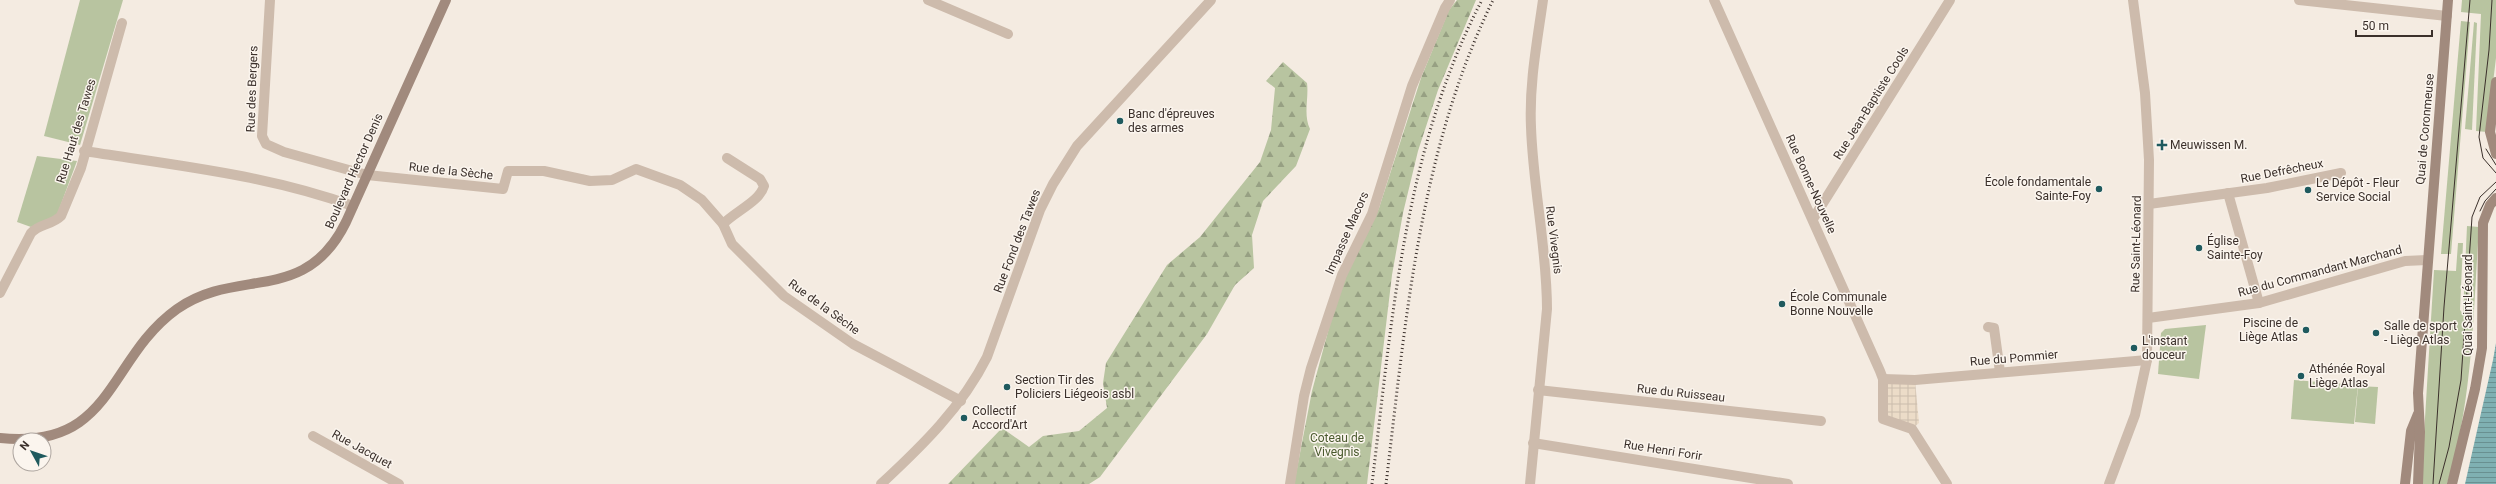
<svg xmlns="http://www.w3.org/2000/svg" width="2496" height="484" font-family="Roboto,sans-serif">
<defs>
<pattern id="forest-firs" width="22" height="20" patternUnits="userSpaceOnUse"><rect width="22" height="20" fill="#b8c4a0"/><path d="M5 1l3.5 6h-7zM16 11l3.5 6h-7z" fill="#97a083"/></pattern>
<pattern id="plaza-grid" width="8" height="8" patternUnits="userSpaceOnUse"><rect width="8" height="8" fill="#ecdcc8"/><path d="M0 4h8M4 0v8" fill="none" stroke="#cbbdac"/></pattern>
<pattern id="water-rules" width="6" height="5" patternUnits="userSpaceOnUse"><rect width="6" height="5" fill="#7fb0b2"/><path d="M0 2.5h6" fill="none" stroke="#699091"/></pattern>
</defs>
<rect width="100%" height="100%" fill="#f4ebe1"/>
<!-- grass -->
<g fill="#b8c4a0">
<polygon points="80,0 123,0 80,145 44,136"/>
<polygon points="2462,0 2496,0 2496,58 2487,132 2476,131 2481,14 2461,12"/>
<polygon points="2461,21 2470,22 2451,254 2441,254"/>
<polygon points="2474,22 2477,23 2472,130 2465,129"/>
<polygon points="37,156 77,161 57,215 31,227 17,222"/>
<path d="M2467,226l12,1c-6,87 -6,174 -32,257h-26l13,-214 22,1 2,-28h5l-3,67 3,4z"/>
<polygon points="2206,325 2199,379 2158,374 2161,333 2165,329"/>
<polygon points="2294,380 2358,385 2354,424 2291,419"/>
<polygon points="2358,386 2378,387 2375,424 2355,422"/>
</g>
<!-- forest -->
<g fill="url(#forest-firs)">
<polygon points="1457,0 1476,0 1438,90 1418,151 1403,213 1392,275 1367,484 1294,484 1312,391 1340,287 1379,208 1421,78 1449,10"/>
<path d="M1283,62l24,21c2,15 -4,32 3,46l-14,37 -33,35 -11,34 2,33 -19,17 -28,49 -107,143 -11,7h-141l54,-56 27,19 14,-11 36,-5 28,-23 -4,-25 3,-20 61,-98 33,-28 60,-75 11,-32 4,-42 -9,-7z"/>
</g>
<!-- plaza -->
<polygon fill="url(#plaza-grid)" points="1883,379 1915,380 1919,423 1912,429 1883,419"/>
<!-- water -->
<polygon fill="url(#water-rules)" points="2496,343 2496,484 2465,484 2493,360"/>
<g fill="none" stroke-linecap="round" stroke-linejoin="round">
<!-- street -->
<g stroke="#cdbbac" stroke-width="10">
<polyline points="270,0 262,136 266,144 284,152 367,175 503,189 508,171 544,171 590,181 612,180 636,169 680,185 702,200 723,224 732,244 784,296 853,344 961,401"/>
<polyline points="928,0 1008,34"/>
<polyline points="1714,0 1880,371 1883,379 1883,419 1912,429 1947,484"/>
<polyline points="2299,0 2447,16"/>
<path d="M84,151c90,14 184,24 269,55"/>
<polyline points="2228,193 2259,303"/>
<polyline points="2149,204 2267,188 2341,173"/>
<polyline points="1813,219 1950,0"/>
<path d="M723,224c13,-13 37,-23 41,-38l-4,-7 -33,-21"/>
<path d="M0,293l31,-60c8,-9 21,-8 30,-17l20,-48 41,-145"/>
<polyline points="2148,318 2259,303 2405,261 2427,260"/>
<polyline points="1988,327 1994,328 2000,372"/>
<polyline points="1883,379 1915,380 2147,360"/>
<polyline points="1538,390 1821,421"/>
<polyline points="313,436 399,484"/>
<polyline points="1533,443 1788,484"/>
<path d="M881,484c41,-38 81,-77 106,-127l53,-147 13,-26 24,-38 134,-146"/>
<polyline points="1290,484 1304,396 1311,368 1342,275 1372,214 1412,86 1445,8 1450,0"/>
<path d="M1530,484l17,-175c0,-61 -14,-121 -16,-182 -2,-43 6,-84 12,-127"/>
<polyline points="2109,484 2135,415 2147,360 2149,160 2145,93 2133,0"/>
</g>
<!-- secondary -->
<g stroke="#a18a7d" stroke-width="10">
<polyline points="2496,82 2490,132 2496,154"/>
<path d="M0,438c114,12 107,-79 177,-129 61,-43 128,-3 169,-87l100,-222"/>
<polyline points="2405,484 2411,431 2418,414"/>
<polyline points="2418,484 2420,432 2418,393 2448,0"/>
<polyline points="2452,484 2475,389 2482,348 2483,223 2490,205 2496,198"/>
</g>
<!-- tram -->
<g stroke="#3b302b" stroke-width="1">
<polyline points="2492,0 2489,50 2479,137 2483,158 2496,173"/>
<polyline points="2486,149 2496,165"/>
<polyline points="2480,211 2485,201 2496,189"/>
<polyline points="2433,484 2444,307 2470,0"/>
<polyline points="2439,484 2449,447 2461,380 2472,217 2480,197 2496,182"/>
</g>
<!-- rail -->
<g stroke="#3b302b" stroke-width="3" stroke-dasharray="1 3" stroke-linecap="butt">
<path d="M1372,484c20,-164 32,-335 110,-484"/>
<path d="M1386,484c20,-165 33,-332 107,-484"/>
</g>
</g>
<!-- markers -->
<g fill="#1f5a5e" stroke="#fbf5ee" stroke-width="1.5">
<circle cx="1120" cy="121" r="4"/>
<path d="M2160 139h4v4h4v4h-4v4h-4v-4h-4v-4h4z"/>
<circle cx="2099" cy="189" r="4"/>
<circle cx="2308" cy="190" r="4"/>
<circle cx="2199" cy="248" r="4"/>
<circle cx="1782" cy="304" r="4"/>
<circle cx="2306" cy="330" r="4"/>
<circle cx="2376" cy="333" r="4"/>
<circle cx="2134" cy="348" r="4"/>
<circle cx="2301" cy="376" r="4"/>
<circle cx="1007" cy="387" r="4"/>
<circle cx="964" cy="418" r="4"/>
</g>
<g text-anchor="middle" stroke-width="3" stroke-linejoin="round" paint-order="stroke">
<!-- street labels -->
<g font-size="12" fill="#3b302b" stroke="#fbf5ee">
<text transform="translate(252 89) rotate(-88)" y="4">Rue des Bergers</text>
<text transform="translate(1871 103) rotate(-58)" y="4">Rue Jean-Baptiste Cools</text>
<text transform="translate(2425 129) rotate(-85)" y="4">Quai de Coronmeuse</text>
<text transform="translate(76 131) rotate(-73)" y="4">Rue Haut des Tawes</text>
<text transform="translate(354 171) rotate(-66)" y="4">Boulevard Hector Denis</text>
<text transform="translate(451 171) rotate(6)" y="4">Rue de la Sèche</text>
<text transform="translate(2282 171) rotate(-11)" y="4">Rue Defrêcheux</text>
<text transform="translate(1811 184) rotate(66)" y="4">Rue Bonne-Nouvelle</text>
<text transform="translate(1347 233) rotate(-66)" y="4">Impasse Macors</text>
<text transform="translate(1554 240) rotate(83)" y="4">Rue Vivegnis</text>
<text transform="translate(1017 241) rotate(-69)" y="4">Rue Fond des Tawes</text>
<text transform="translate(2136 244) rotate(-89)" y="4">Rue Saint-Léonard</text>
<text transform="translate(2320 271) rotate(-15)" y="4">Rue du Commandant Marchand</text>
<text transform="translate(2468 305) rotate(-90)" y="4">Quai Saint-Léonard</text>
<text transform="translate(824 307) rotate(36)" y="4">Rue de la Sèche</text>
<text transform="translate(2014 358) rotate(-5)" y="4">Rue du Pommier</text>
<text transform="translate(1681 393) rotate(6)" y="4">Rue du Ruisseau</text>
<text transform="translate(362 449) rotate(29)" y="4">Rue Jacquet</text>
<text transform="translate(1663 450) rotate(9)" y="4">Rue Henri Forir</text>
</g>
<!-- poi labels -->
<g font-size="12" fill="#3b302b" stroke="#fbf5ee" text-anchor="start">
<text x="1128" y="118">Banc d'épreuves<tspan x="1128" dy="14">des armes</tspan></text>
<text x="2170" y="149">Meuwissen M.</text>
<text x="2091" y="186" text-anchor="end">École fondamentale<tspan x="2091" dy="14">Sainte-Foy</tspan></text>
<text x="2316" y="187">Le Dépôt - Fleur<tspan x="2316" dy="14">Service Social</tspan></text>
<text x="2207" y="245">Église<tspan x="2207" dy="14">Sainte-Foy</tspan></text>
<text x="1790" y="301">École Communale<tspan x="1790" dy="14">Bonne Nouvelle</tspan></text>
<text x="2298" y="327" text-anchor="end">Piscine de<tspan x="2298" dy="14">Liège Atlas</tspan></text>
<text x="2384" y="330">Salle de sport<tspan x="2384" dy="14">- Liège Atlas</tspan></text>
<text x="2142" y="345">L'instant<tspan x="2142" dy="14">douceur</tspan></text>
<text x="2309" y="373">Athénée Royal<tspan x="2309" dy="14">Liège Atlas</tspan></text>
<text x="1015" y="384">Section Tir des<tspan x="1015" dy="14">Policiers Liégeois asbl</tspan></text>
<text x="972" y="415">Collectif<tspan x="972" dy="14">Accord'Art</tspan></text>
</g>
<!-- park labels -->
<g font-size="12" fill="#4a5a2e" stroke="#fbf5ee">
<text x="1337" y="442">Coteau de<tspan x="1337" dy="14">Vivegnis</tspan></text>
</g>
</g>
<!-- north arrow -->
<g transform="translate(32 452) rotate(310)"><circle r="19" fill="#fbf5ee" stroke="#aea6a0"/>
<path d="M0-3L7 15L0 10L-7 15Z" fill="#1f5a5e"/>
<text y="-6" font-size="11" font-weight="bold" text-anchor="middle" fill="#3b302b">N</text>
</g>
<!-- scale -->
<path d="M2356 30v6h76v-6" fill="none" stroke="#3b302b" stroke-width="2"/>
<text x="2362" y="30" font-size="12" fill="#3b302b" stroke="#fbf5ee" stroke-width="3" paint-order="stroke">50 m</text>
</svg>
